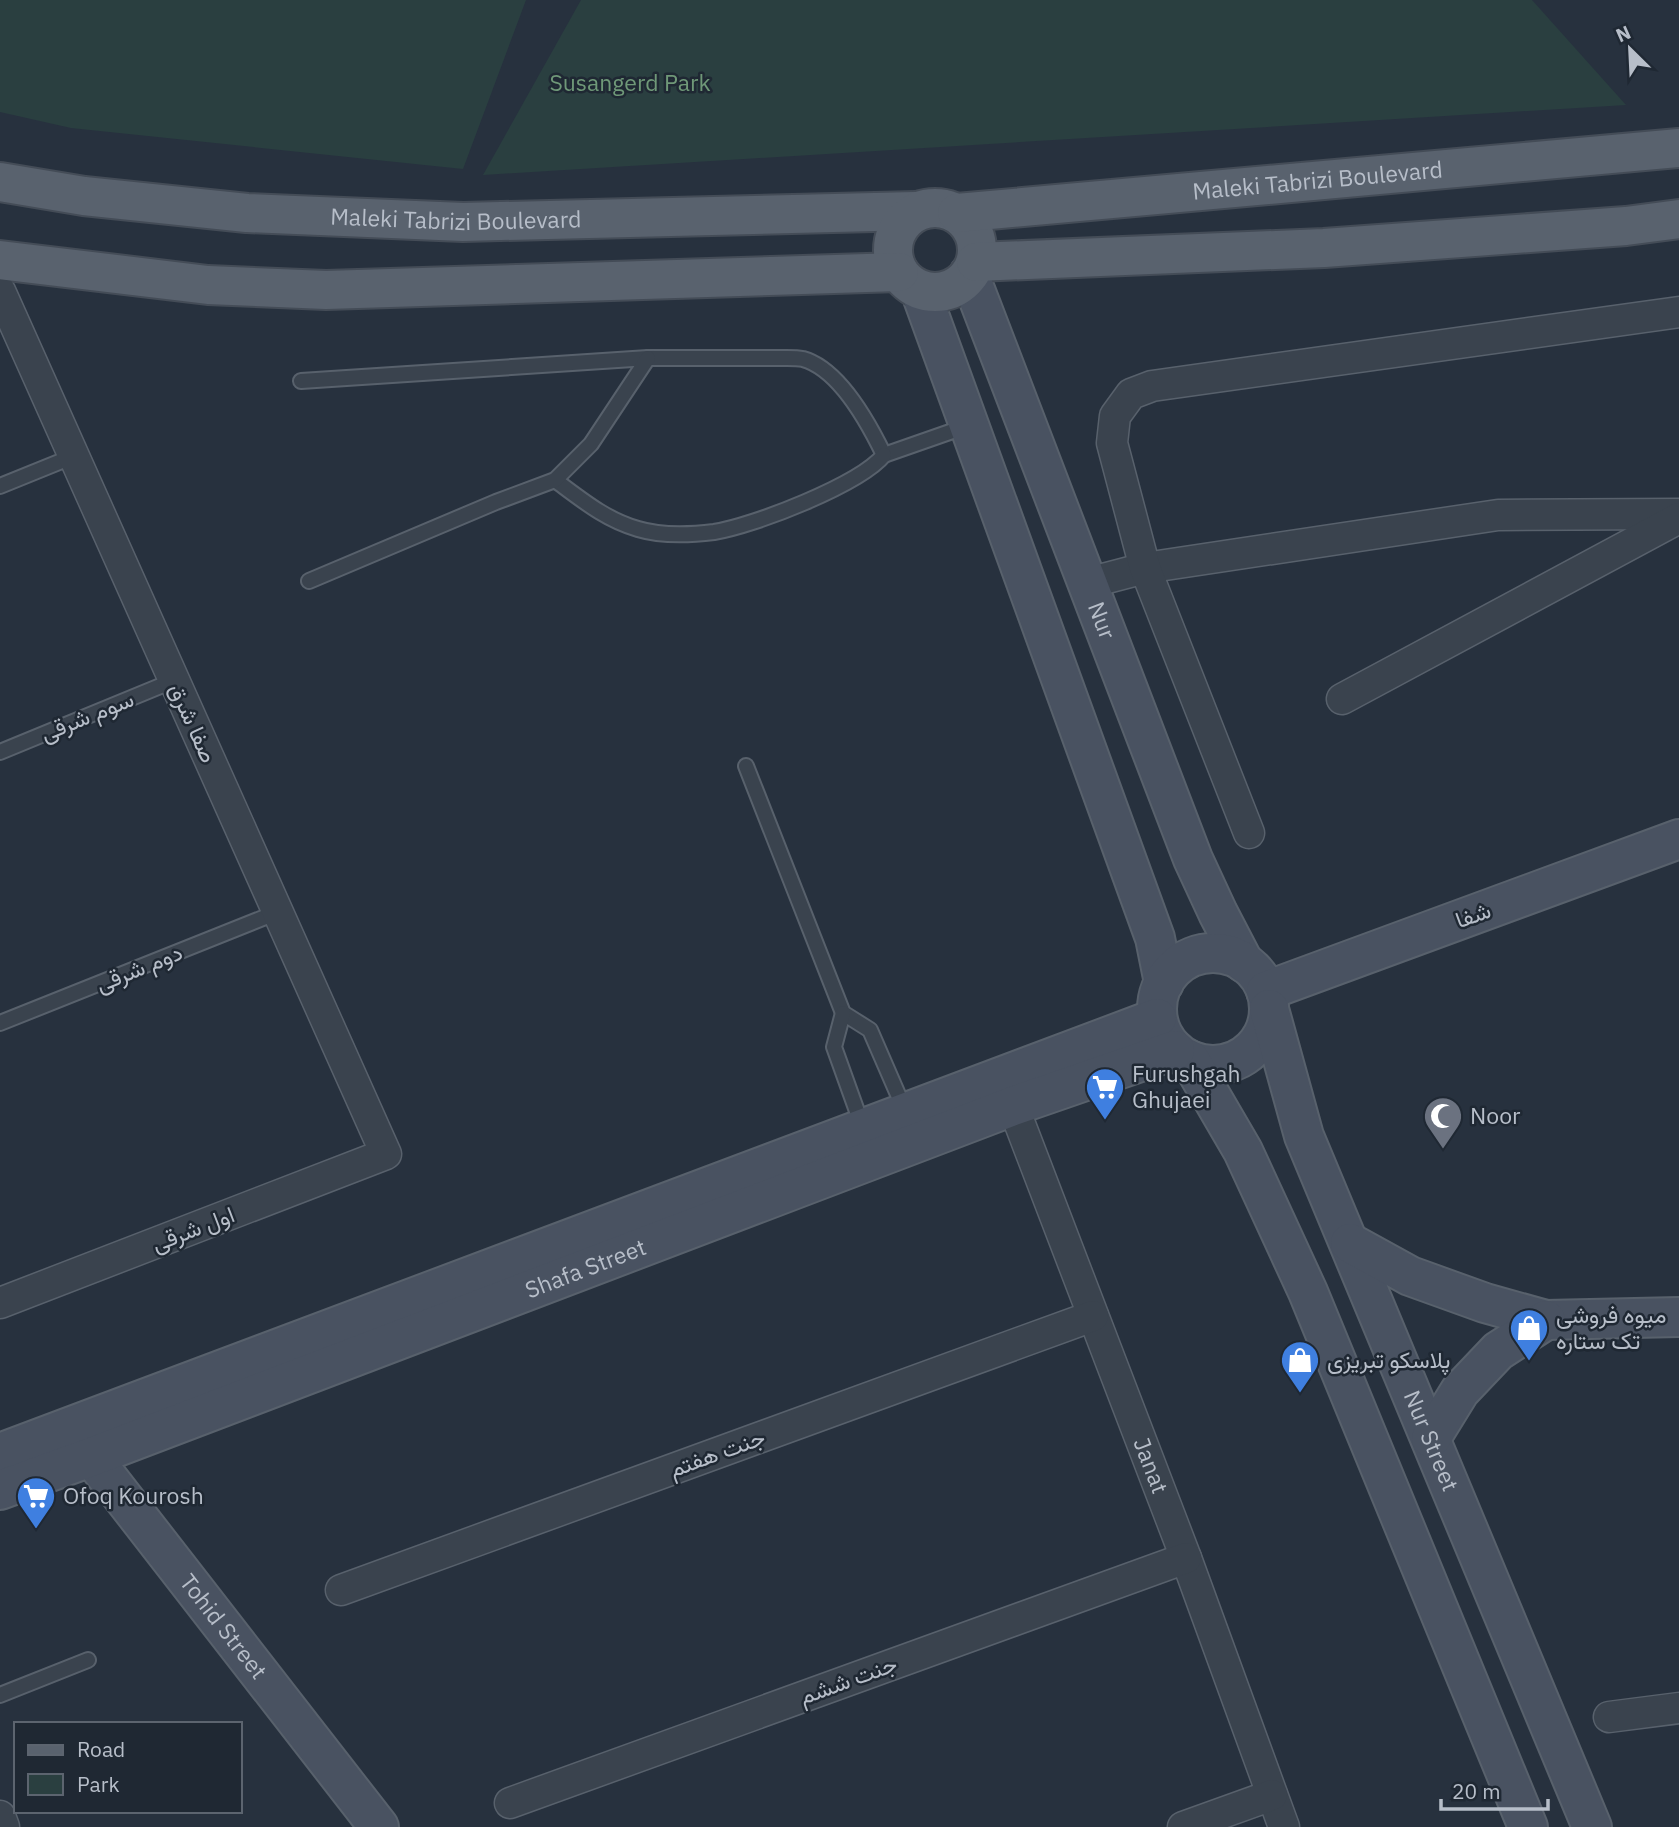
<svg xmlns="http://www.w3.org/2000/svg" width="1679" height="1827" font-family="'IBM Plex Sans',Vazirmatn,sans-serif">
<rect width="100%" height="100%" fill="#27313e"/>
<!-- green -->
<g fill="#2a3f40">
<polygon points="0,0 526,0 463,169 71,128 0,112"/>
<polygon points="581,0 1532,0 1626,105 483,175"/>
</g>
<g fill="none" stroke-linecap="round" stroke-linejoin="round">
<!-- lane casing -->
<g stroke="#58616c" stroke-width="18">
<g id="lane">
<path d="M301,381l347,-23h139c5,0 11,0 16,1 36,10 66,65 81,96l83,-29"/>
<path d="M555,480c27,20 51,40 83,49 23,7 52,6 76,3 39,-6 145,-47 170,-77"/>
<polyline points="0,486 74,456"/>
<polyline points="309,581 496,502 555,480 591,444 648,358"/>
<polyline points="0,752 175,680"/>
<polyline points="746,766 843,1013 870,1030 906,1113"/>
<polyline points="843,1013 834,1047 863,1128"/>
<polyline points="0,1023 278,912"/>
<polyline points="0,1695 88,1660"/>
</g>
</g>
<!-- street casing -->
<g stroke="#58616c" stroke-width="33">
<g id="street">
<polyline points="0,291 386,1154 0,1303"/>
<polyline points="1088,583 1145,568 1498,515 1679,514"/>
<polyline points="1342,699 1679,518"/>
<polyline points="1249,833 1145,568 1112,443 1115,416 1131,394 1152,386 1679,312"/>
<path id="s1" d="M1013,1106l173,452 98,269"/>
<polyline points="341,1590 1093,1316"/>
<polyline points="1609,1717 1679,1708"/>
<polyline points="510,1803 1186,1558"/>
<polyline points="0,1816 4,1827"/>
<polyline points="1183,1827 1272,1795"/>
</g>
</g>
<!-- secondary casing -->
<g stroke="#58616c" stroke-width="42">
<g id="secondary">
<path id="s2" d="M969,274l224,585 25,54 26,50"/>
<polyline points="920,290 1155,938 1164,983"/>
<circle cx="1213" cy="1009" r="56"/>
<polyline points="1266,991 1679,839"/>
<path id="s3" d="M1269,1009l35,127 288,691"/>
<polyline points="1190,1060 1243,1151 1308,1292 1528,1827"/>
<polyline points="1350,1243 1410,1276 1485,1303 1546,1320 1679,1317"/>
<path id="s4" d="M76,1437l303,390"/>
<polyline points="1431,1438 1460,1391 1498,1351 1546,1320"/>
<polyline points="0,1453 1157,1018"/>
<path id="s5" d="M0,1490l91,-33 922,-351 162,-56"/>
</g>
</g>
<!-- primary casing -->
<g stroke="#444c57" stroke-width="42">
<g id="primary">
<path id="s6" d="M0,182l84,14 163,17 216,9 453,-11"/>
<circle cx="935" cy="250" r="42"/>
<path id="s7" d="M957,213l722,-65"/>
<polyline points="0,260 208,285 326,290 899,272"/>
<polyline points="976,262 1324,248 1626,226 1679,219"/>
</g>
</g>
<!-- lane -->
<use href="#lane" stroke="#3a434e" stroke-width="14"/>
<!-- street -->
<use href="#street" stroke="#3a434e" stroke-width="30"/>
<!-- secondary -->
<use href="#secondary" stroke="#495261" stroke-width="38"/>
<!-- primary -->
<use href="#primary" stroke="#59626e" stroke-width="38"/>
</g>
<!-- icons -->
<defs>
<g id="supermarket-pin" transform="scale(2.0125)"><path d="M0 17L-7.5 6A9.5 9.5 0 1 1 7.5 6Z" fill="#3f7fe0" stroke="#1f2833"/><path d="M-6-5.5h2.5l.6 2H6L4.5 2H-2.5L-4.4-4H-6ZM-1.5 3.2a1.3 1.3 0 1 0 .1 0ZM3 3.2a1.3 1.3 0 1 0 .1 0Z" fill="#fff"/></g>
<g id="mosque-pin" transform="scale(2.0125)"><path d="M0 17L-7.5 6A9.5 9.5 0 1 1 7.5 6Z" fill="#6b7280" stroke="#1f2833"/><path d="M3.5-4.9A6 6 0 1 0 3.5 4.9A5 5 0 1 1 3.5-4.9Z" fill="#fff"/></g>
<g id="shop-pin" transform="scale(2.0125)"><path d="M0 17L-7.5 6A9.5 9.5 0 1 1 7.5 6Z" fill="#3f7fe0" stroke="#1f2833"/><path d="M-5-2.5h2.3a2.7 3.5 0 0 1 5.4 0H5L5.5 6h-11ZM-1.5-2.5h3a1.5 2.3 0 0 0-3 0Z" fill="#fff"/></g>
</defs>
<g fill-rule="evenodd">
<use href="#supermarket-pin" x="1105" y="1087"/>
<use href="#mosque-pin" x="1443" y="1116"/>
<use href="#shop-pin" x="1529" y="1328"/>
<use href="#shop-pin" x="1300" y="1360"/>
<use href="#supermarket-pin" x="36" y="1496"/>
</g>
<g text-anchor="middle" stroke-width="5" stroke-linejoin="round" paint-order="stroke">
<!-- park labels -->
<g font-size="23" fill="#6f9878" stroke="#1f2833">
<text x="630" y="91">Susangerd Park</text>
</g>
<!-- street labels -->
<g font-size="23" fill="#b7bec9" stroke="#1f2833">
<text dy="8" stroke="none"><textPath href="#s7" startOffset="362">Maleki Tabrizi Boulevard</textPath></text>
<text dy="8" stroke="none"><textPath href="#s6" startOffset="458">Maleki Tabrizi Boulevard</textPath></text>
<text dy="8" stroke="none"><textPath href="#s2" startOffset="371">Nur</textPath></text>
<text transform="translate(87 716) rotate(-22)" y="8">سوم شرقی</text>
<text transform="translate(193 723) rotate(66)" y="8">صفا شرق</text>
<text transform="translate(1473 915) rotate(-20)" y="8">شفا</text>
<text transform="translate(139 968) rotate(-22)" y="8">دوم شرقی</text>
<text transform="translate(193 1229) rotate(-21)" y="8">اول شرقی</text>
<text dy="8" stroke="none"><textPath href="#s5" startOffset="626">Shafa Street</textPath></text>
<text dy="8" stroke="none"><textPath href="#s3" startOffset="462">Nur Street</textPath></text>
<text transform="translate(717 1453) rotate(-20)" y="8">جنت هفتم</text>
<text dy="8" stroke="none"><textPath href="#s1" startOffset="385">Janat</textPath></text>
<text dy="8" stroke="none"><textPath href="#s4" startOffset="240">Tohid Street</textPath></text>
<text transform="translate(848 1680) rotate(-20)" y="8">جنت ششم</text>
</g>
<!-- poi labels -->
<g font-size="23" fill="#b7bec9" stroke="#1f2833" text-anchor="start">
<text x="1132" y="1082">Furushgah<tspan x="1132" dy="26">Ghujaei</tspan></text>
<text x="1470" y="1124">Noor</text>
<text x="1556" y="1323">میوه فروشی<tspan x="1556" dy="26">تک ستاره</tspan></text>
<text x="1327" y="1368">پلاسکو تبریزی</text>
<text x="63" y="1504">Ofoq Kourosh</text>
</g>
</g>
<!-- legend -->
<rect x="14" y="1722" width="228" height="91" fill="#1f2833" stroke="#5c646f" stroke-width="2"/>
<rect x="28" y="1745" width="35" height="10" fill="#59626e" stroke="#5c646f" stroke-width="2"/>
<text x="77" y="1757" font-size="21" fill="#b7bec9">Road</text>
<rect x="28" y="1774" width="35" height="21" fill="#2a3f40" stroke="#5c646f" stroke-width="2"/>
<text x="77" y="1792" font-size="21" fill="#b7bec9">Park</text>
<!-- north arrow -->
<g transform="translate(1630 49) rotate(336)" stroke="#1f2833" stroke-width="5" paint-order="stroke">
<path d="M0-5L12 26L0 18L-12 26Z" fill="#b7bec9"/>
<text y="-10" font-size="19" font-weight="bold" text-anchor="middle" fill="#b7bec9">N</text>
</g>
<!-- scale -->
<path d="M1441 1799v10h107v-10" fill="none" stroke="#b7bec9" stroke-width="3.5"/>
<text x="1452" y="1799" font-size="21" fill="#b7bec9" stroke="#1f2833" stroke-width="5" paint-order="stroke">20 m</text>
</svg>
